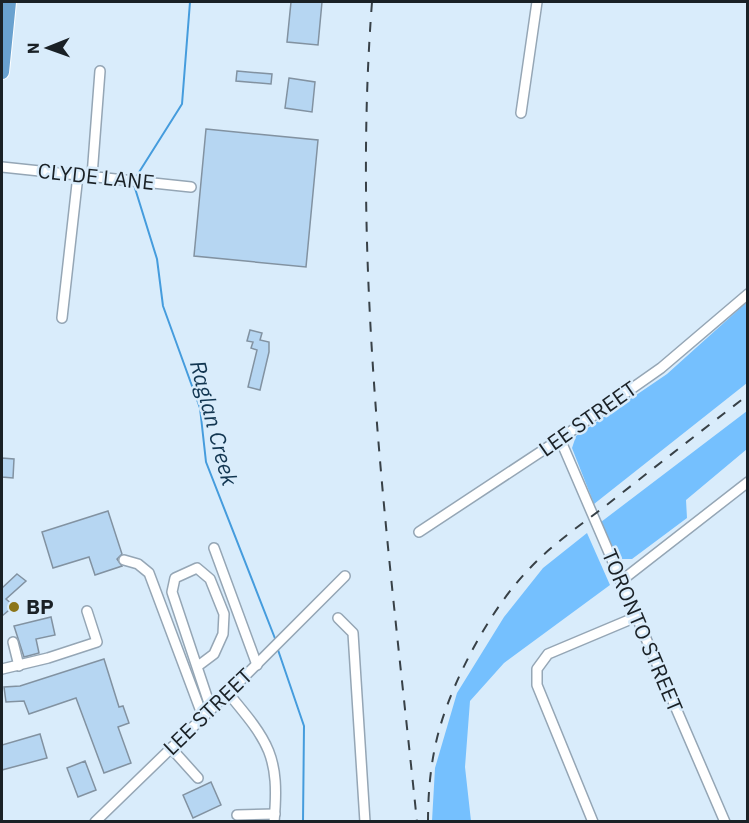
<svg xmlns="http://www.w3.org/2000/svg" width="749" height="823" font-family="'IBM Plex Sans',sans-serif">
<rect width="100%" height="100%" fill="#d9ecfb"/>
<!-- green -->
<g fill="#75c0fe">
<polygon points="747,302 747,383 594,504 572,448 576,436 667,374"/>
<polygon points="747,411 747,449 686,500 687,518 632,559 622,559 615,553 601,522"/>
<polygon points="587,533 610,585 504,663 470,701 465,767 471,821 432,821 435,768 457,693 504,617 543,568"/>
</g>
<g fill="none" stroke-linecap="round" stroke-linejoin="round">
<!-- stream -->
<g stroke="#459cdd" stroke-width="2">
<polyline points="136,177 182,104 190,2"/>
<polyline points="134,185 157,259 163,306 200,408 206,462 276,641"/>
<polyline points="277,647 304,726 303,822"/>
</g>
</g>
<!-- building -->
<g fill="#b6d6f2" stroke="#8292a1" stroke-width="1.5">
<polygon points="291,2 322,2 318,45 287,42"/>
<polygon points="237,71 272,74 271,84 236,81"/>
<polygon points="289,78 315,82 312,112 285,108"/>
<polygon points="206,129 318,140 306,267 194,256"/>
<polygon points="250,330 262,333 260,340 269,342 269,352 260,390 248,387 257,350 251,348 253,342 247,341"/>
<polygon points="2,458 14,459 13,478 2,477"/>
<polygon points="108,511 122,554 117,559 122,566 95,575 89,557 53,568 42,532"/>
<polygon points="17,574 26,581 6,599 14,606 2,616 2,588"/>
<polygon points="51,617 55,635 36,639 39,653 24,657 14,626"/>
<polygon points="104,659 119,707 123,706 129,723 118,727 131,763 104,773 76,698 29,714 24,701 6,702 4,687 20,686"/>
<polygon points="40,734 47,758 2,770 2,745"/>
<polygon points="85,761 96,790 78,797 67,768"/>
<polygon points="211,782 221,805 193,818 183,795"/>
</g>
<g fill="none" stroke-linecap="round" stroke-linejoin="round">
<!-- minor casing -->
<g stroke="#95a6b5" stroke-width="12">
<g id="minor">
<polyline points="521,113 537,2"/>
<polyline points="2,167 191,187"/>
<polyline points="92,176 100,71"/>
<polyline points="62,318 78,175"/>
<polyline points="560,439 725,822"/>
<polyline points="419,532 560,439 661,368 748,294"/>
<polyline points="214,548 257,665"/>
<polyline points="124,560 138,564 149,573 203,717"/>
<polyline points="621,581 748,482"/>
<polyline points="338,618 353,633 365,822"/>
<polyline points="13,642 19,666"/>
<polyline points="198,666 214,654 223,634 224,614 210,579 197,568 175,578 172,592 211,709"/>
<polyline points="2,669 48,658 97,642 87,611"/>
<path d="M228,693c41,49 52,63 46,129"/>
<polyline points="171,748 198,778"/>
<polyline points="237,815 275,814"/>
<polyline points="95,822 228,693 345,576"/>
<polyline points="593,822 537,685 537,669 548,654 636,617"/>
</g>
</g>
<!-- highway casing -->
<g stroke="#fff" stroke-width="16">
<polyline id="highway" points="2,72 9,2"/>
</g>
<!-- minor -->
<use href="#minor" stroke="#fff" stroke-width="9"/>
<!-- highway -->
<use href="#highway" stroke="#69a1cf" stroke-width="14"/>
<!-- rail -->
<g stroke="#384147" stroke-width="2" stroke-dasharray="10 10" stroke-linecap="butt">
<path d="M372,2c-21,273 17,548 45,820"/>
<path d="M428,822c0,-32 3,-64 12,-95 15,-52 53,-122 91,-160 23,-24 51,-43 77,-63 47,-37 93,-73 140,-109"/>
</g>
</g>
<!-- markers -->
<circle fill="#8b7519" stroke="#d9ecfb" stroke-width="2" cx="14" cy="607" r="6"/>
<g text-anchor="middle" stroke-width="5" stroke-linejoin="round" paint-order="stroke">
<!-- street labels -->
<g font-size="21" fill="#1a2126" stroke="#d9ecfb">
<text transform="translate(96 177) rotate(6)" y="7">CLYDE LANE</text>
<text transform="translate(588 419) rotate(-35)" y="7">LEE STREET</text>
<text transform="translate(642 631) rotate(67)" y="7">TORONTO STREET</text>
<text transform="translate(208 712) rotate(-44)" y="7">LEE STREET</text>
</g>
<!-- poi labels -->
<g font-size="21" font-weight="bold" fill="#1a2126" stroke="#d9ecfb" text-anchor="start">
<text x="26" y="614">BP</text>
</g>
<!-- water labels -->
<g font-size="22" font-style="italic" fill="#123651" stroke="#d9ecfb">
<text transform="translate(214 423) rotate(75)" y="8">Raglan Creek</text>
</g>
</g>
<!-- border -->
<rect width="749" height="823" fill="none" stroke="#1a2126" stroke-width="6"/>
<!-- north arrow -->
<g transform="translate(48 48) rotate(269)" stroke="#d9ecfb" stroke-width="4.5" paint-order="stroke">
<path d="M0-4.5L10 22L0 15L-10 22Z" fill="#1a2126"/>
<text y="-9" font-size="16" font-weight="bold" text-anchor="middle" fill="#1a2126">N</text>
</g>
</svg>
